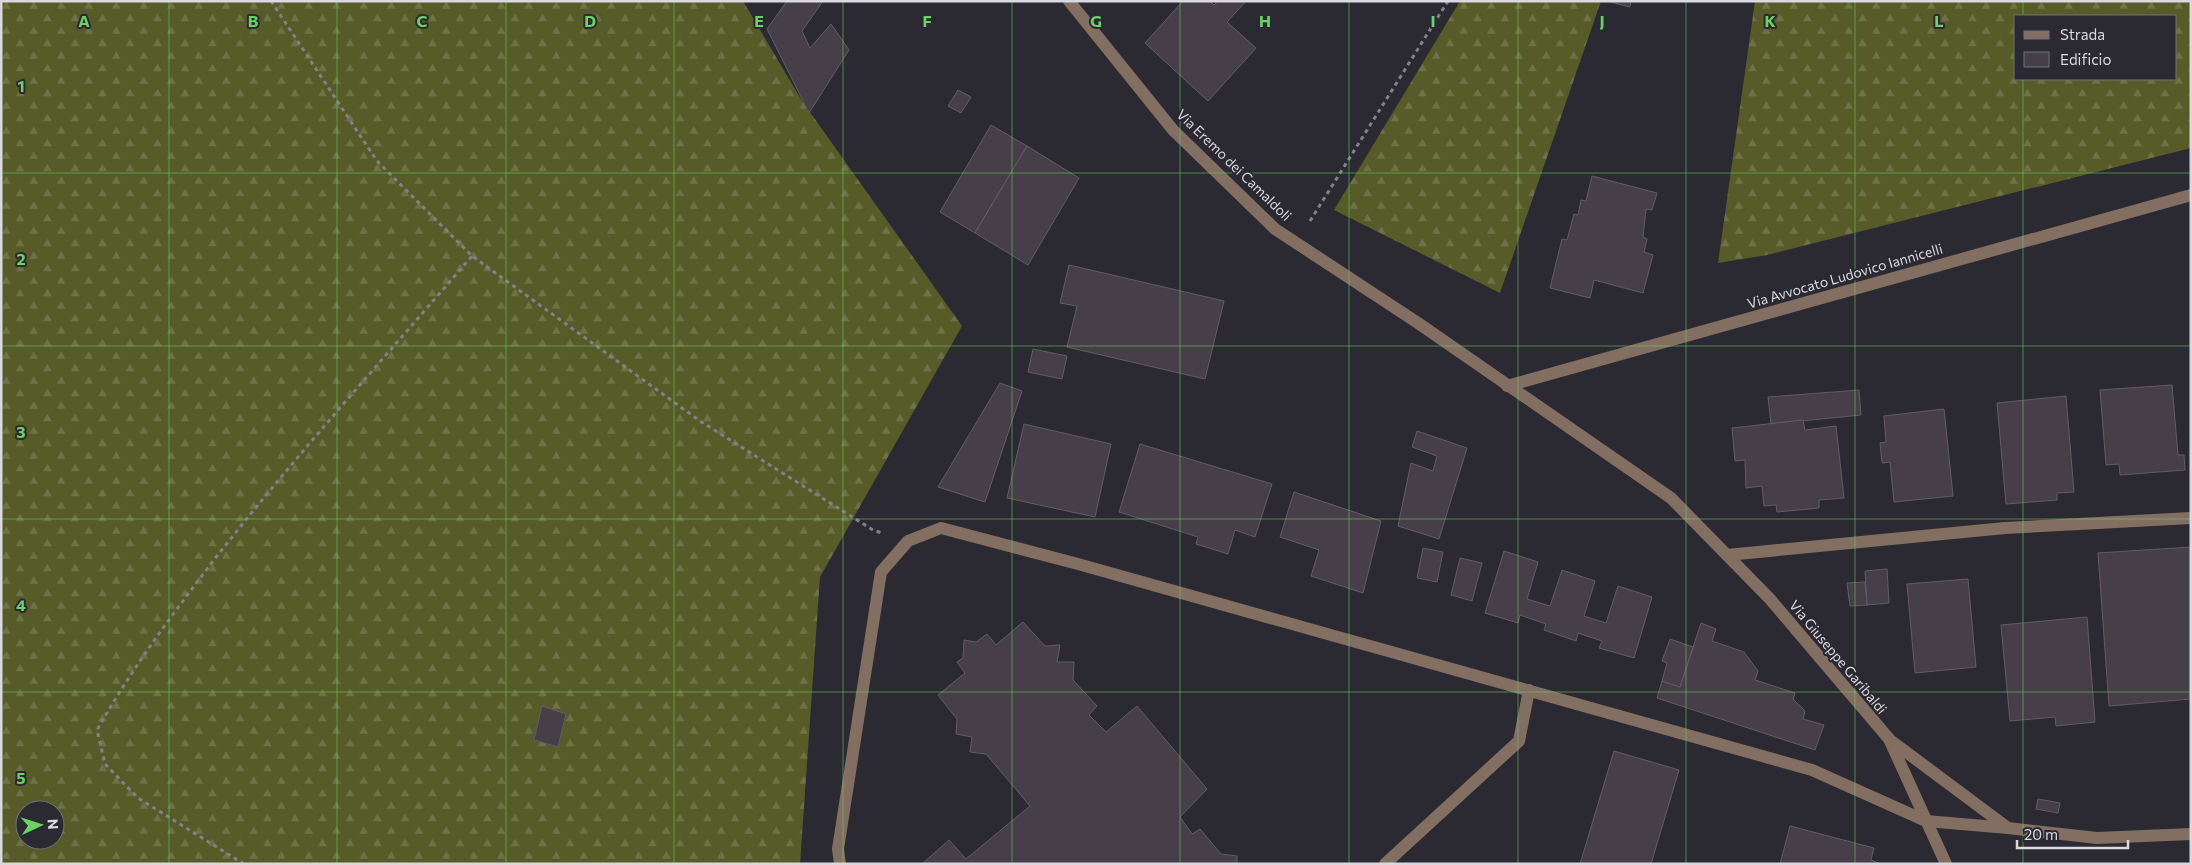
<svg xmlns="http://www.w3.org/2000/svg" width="2192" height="865" font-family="Commissioner,sans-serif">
<defs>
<pattern id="forest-firs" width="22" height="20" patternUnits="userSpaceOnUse" patternTransform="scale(1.25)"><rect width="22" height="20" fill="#565b28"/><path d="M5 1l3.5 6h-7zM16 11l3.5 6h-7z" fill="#6e7247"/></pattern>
</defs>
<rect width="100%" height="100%" fill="#2b2a33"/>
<!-- forest -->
<g fill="url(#forest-firs)" fill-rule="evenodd">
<path d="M1,1h742l59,100 160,225 -142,251 -20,287h-799zM25,810h30v30h-30z"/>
<polygon points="1460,1 1601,1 1500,293 1334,210"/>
<path d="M1755,1h436v147l-424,107 -49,8zM2016,16h160v63h-160z"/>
</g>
<!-- building -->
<g fill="#473f47" stroke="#645c64">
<polygon points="787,1 823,1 802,31 810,48 831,24 849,50 809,113 767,29"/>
<polygon points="1183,1 1210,1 1214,5 1218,1 1246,1 1227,22 1256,48 1208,101 1145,43"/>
<polygon points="1606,1 1631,1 1630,7"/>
<polygon points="958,90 971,97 961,113 948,106"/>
<polygon points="991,125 1027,146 975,233 940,212"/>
<polygon points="1027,146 1079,178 1028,265 975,233"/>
<polygon points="1592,176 1657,193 1652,210 1646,209 1643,237 1647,239 1644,252 1653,255 1643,293 1594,280 1590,298 1550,288 1562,239 1567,240 1574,214 1578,215 1581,200 1586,201"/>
<polygon points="1069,265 1224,301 1205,379 1067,347 1077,306 1060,303"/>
<polygon points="1033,349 1067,356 1062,379 1028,372"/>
<polygon points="1000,383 1022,391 985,502 938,487"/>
<polygon points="2172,385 2178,455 2184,455 2185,470 2120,475 2119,464 2106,465 2100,390"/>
<polygon points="1859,390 1861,415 1771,424 1768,397"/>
<polygon points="2066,396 2074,492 2057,493 2057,500 2006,504 1997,403"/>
<polygon points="1944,409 1953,496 1894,502 1890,462 1882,463 1880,443 1886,442 1884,416"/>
<polygon points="1803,420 1805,430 1836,426 1844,498 1819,500 1819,508 1777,512 1776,505 1764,506 1762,486 1746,488 1745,460 1735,461 1732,428"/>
<polygon points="1024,424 1111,444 1095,517 1007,498"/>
<polygon points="1417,431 1467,448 1439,539 1398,526 1411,463 1433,471 1437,456 1412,447"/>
<polygon points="1140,444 1272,484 1255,537 1235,530 1228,554 1196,544 1198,537 1119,512"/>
<polygon points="1294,492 1381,521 1363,593 1311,576 1319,550 1280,537"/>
<polygon points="2191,547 2191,699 2109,706 2098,553"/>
<polygon points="1423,548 1443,552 1437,582 1417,578"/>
<polygon points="1504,551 1538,562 1527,599 1550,606 1562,570 1595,581 1584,616 1606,623 1618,586 1652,597 1634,658 1599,648 1602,641 1578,633 1576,641 1544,630 1546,624 1520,615 1518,623 1485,613"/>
<polygon points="1460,558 1482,563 1472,601 1451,595"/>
<polygon points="1887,569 1889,603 1867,605 1865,571"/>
<polygon points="1968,579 1976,667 1915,673 1907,584"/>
<polygon points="1865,582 1867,605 1850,606 1847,583"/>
<polygon points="2087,617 2095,722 2056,726 2055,717 2010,721 2001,625"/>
<polygon points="1023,622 1045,646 1060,645 1057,662 1074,662 1073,680 1097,706 1089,715 1106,732 1137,706 1207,789 1180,817 1192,834 1200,829 1221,854 1237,856 1237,864 922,864 949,840 966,859 1030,806 986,754 970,752 972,737 956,734 957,719 938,695 965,673 957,662 963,658 964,640 976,642 987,634 996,645"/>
<polygon points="1701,623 1716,629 1712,641 1744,652 1758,671 1755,680 1795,693 1793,699 1805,711 1803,719 1824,725 1815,750 1657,698 1662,681 1680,687"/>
<polygon points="1670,639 1693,647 1680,687 1662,681 1667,663 1662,661"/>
<polygon points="542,706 566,714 558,747 534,740"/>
<polygon points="1614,751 1679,770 1651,864 1580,864"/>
<polygon points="2038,799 2060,803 2058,813 2036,809"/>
<polygon points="1790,826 1874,848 1871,860 1881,864 1780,864"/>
</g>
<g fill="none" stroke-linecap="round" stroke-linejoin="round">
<!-- path -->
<g stroke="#828189" stroke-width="3" stroke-dasharray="4 4" stroke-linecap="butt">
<polyline points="271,1 377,161 472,256 700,421 873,530 882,533"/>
<polyline points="1310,221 1448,1"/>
<path d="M244,864l-106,-66 -33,-34 -8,-34c35,-62 77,-118 120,-174 81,-103 169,-200 255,-300"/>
</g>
<!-- minor -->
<g stroke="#836f61" stroke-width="12">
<polyline points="1069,1 1173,130 1275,229 1418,323 1671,498 1770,599 1890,740 2008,828 2097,838 2191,834"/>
<polyline points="1507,386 2191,195"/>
<polyline points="1727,555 2005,528 2191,518"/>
<polyline points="1890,741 1946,864"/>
<polyline points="840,864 838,849 881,572 908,541 941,528 1078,564 1812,770 1926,821 2008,828"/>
<polyline points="1385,864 1519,741 1529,690"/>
</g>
</g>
<!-- grid -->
<path fill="none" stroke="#69d464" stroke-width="1" stroke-opacity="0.55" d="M169,1v863M337,1v863M506,1v863M674,1v863M843,1v863M1012,1v863M1180,1v863M1349,1v863M1518,1v863M1686,1v863M1855,1v863M2023,1v15M2023,79v785M1,173h2190M1,346h2190M1,519h2190M1,692h2190"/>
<g text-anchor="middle" stroke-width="4" stroke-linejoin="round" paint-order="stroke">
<!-- street labels -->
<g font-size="14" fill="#d9d9df" stroke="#2b2a33">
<text transform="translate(1234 165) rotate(44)" y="5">Via Eremo dei Camaldoli</text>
<text transform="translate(1845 276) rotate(-16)" y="5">Via Avvocato Ludovico Iannicelli</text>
<text transform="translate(1838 657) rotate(50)" y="5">Via Giuseppe Garibaldi</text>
</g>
</g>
<g font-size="16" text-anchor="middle" font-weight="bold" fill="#69d464" stroke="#2b2a33" stroke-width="4" stroke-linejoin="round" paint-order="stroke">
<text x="84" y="27">A</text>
<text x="253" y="27">B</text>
<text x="422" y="27">C</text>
<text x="590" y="27">D</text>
<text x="759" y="27">E</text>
<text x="927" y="27">F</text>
<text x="1096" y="27">G</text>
<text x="1265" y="27">H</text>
<text x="1433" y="27">I</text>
<text x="1602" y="27">J</text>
<text x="1770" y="27">K</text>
<text x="1939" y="27">L</text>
<text x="21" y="92">1</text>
<text x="21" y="265">2</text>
<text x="21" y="438">3</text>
<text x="21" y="611">4</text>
<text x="21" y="784">5</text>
</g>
<!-- border -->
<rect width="2192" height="865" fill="none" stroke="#d9d9df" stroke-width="5"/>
<!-- legend -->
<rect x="2014" y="15" width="162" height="65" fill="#2b2a33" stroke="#717078"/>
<rect x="2024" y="31" width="25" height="8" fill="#836f61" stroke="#717078"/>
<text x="2060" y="40" font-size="15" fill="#d9d9df">Strada</text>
<rect x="2024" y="52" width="25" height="15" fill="#473f47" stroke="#717078"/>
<text x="2060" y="65" font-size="15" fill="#d9d9df">Edificio</text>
<!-- north arrow -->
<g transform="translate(40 825) rotate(86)"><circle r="24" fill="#2b2a33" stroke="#717078"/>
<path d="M0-4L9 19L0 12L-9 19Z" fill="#69d464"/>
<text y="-8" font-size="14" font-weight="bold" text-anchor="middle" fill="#d9d9df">N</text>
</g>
<!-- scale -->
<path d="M2017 840v8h111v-8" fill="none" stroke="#d9d9df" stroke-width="2.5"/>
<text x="2024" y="840" font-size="15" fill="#d9d9df" stroke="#2b2a33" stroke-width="4" paint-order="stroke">20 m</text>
</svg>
